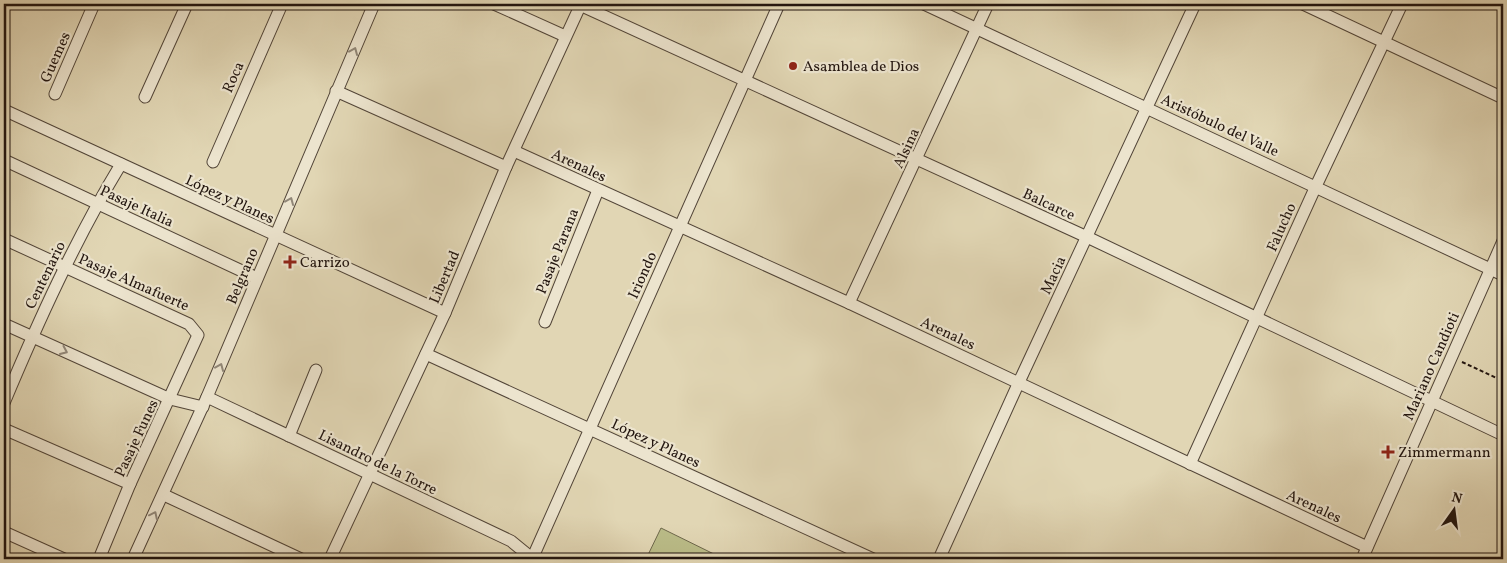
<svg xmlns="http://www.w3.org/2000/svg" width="1507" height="563" font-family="Vollkorn,serif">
<rect width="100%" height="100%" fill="#e1d6b4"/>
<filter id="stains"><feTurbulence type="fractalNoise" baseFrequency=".004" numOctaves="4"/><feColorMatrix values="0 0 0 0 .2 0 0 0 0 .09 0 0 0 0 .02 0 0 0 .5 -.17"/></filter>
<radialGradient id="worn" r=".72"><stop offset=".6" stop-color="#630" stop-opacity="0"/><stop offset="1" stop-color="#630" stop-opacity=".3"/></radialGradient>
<!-- green -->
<polygon fill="#babc88" stroke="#6e684c" points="661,528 724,559 646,559"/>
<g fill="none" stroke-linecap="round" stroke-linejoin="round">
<!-- minor casing -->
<g stroke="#524538" stroke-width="13">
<g id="minor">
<polyline points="494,4 565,36"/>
<polyline points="924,4 1503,275"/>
<polyline points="1303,4 1503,98"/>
<polyline points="580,5 1087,237 1503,435"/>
<polyline points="336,91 506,167"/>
<polyline points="55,94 94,4"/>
<polyline points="145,97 187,4"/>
<polyline points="4,110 445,313"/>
<polyline points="514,151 849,303 1367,547"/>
<polyline points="4,160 257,278"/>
<polyline points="213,162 282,4"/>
<polyline points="4,239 189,324 198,335 130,484 99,559"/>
<polyline points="849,303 988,4"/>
<polyline points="545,322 598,190"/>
<polyline points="4,324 170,399 203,407"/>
<polyline points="426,354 873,559"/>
<polyline points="207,397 511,541 533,559"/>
<path d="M4,403c34,-81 71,-163 117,-239"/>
<polyline points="4,429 130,484"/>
<polyline points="289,436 316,370"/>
<polyline points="1190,464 1316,186 1402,4"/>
<polyline points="164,495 301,559"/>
<polyline points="4,532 64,559"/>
<polyline points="133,559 207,397 374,4"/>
<polyline points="330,559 445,313 506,167 581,4"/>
<polyline points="532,559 779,4"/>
<polyline points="939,559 1019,382 1195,4"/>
<polyline points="1362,559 1503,241"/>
</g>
</g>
<!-- path -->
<polyline stroke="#22150f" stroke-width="2" stroke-dasharray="4 2.5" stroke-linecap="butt" points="1462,362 1503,381"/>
<!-- minor -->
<use href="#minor" stroke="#ece4ce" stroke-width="11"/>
</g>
<!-- one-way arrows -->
<defs><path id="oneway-chevron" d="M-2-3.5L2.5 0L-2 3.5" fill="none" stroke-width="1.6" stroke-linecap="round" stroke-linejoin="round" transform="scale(1.25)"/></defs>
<g stroke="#918778">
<use href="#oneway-chevron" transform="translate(354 51) rotate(-67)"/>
<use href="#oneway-chevron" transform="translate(290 201) rotate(-67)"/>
<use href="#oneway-chevron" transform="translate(64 351) rotate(24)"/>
<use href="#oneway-chevron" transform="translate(220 367) rotate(-67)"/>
<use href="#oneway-chevron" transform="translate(154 515) rotate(-64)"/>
</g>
<!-- markers -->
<g fill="#8f2418" stroke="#ece4ce" stroke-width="2">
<circle cx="793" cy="66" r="5"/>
<path d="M287.5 254.5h5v5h5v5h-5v5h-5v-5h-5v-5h5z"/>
<path d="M1385.5 444.5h5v5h5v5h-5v5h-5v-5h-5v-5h5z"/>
</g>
<g text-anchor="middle" stroke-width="4.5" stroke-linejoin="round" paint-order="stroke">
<!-- street labels -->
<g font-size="15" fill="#22150f" stroke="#ece4ce">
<text transform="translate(55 57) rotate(-66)" y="5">Guemes</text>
<text transform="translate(233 77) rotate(-66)" y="5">Roca</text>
<text transform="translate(1220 125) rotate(25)" y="5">Aristóbulo del Valle</text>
<text transform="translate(906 148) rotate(-65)" y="5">Alsina</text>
<text transform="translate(579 165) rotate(25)" y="5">Arenales</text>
<text transform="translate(230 199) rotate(25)" y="5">López y Planes</text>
<text transform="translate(1049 204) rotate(25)" y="5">Balcarce</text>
<text transform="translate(137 206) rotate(25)" y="5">Pasaje Italia</text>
<text transform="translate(1281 227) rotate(-66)" y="5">Falucho</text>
<text transform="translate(557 251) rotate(-68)" y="5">Pasaje Parana</text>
<text transform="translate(45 275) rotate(-64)" y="5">Centenario</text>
<text transform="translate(642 275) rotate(-66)" y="5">Iriondo</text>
<text transform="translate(1053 275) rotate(-65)" y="5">Macia</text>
<text transform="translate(242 276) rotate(-67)" y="5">Belgrano</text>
<text transform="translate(444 277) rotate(-67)" y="5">Libertad</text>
<text transform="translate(134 282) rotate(24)" y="5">Pasaje Almafuerte</text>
<text transform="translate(948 333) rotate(25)" y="5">Arenales</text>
<text transform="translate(1431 366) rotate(-66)" y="5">Mariano Candioti</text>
<text transform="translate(136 438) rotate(-65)" y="5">Pasaje Funes</text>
<text transform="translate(656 443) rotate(25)" y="5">López y Planes</text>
<text transform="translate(378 462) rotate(26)" y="5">Lisandro de la Torre</text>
<text transform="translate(1314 506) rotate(25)" y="5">Arenales</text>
</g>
<!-- poi labels -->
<g font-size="15" fill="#22150f" stroke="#ece4ce" text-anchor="start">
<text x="803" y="71">Asamblea de Dios</text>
<text x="300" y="267">Carrizo</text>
<text x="1398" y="457">Zimmermann</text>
</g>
</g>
<!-- margin -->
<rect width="1507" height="563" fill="none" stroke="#e1d6b4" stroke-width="20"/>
<rect x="5" y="5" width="1497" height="553" fill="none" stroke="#22150f" stroke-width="2.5"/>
<rect x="10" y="10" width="1487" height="543" fill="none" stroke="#22150f"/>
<!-- north arrow -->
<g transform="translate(1454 510) rotate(14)" stroke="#ece4ce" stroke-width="4" paint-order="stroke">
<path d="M0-4L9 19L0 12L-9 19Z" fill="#22150f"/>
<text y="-8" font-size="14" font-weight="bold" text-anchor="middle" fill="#22150f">N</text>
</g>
<rect width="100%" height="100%" filter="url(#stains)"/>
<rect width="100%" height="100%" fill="url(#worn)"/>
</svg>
